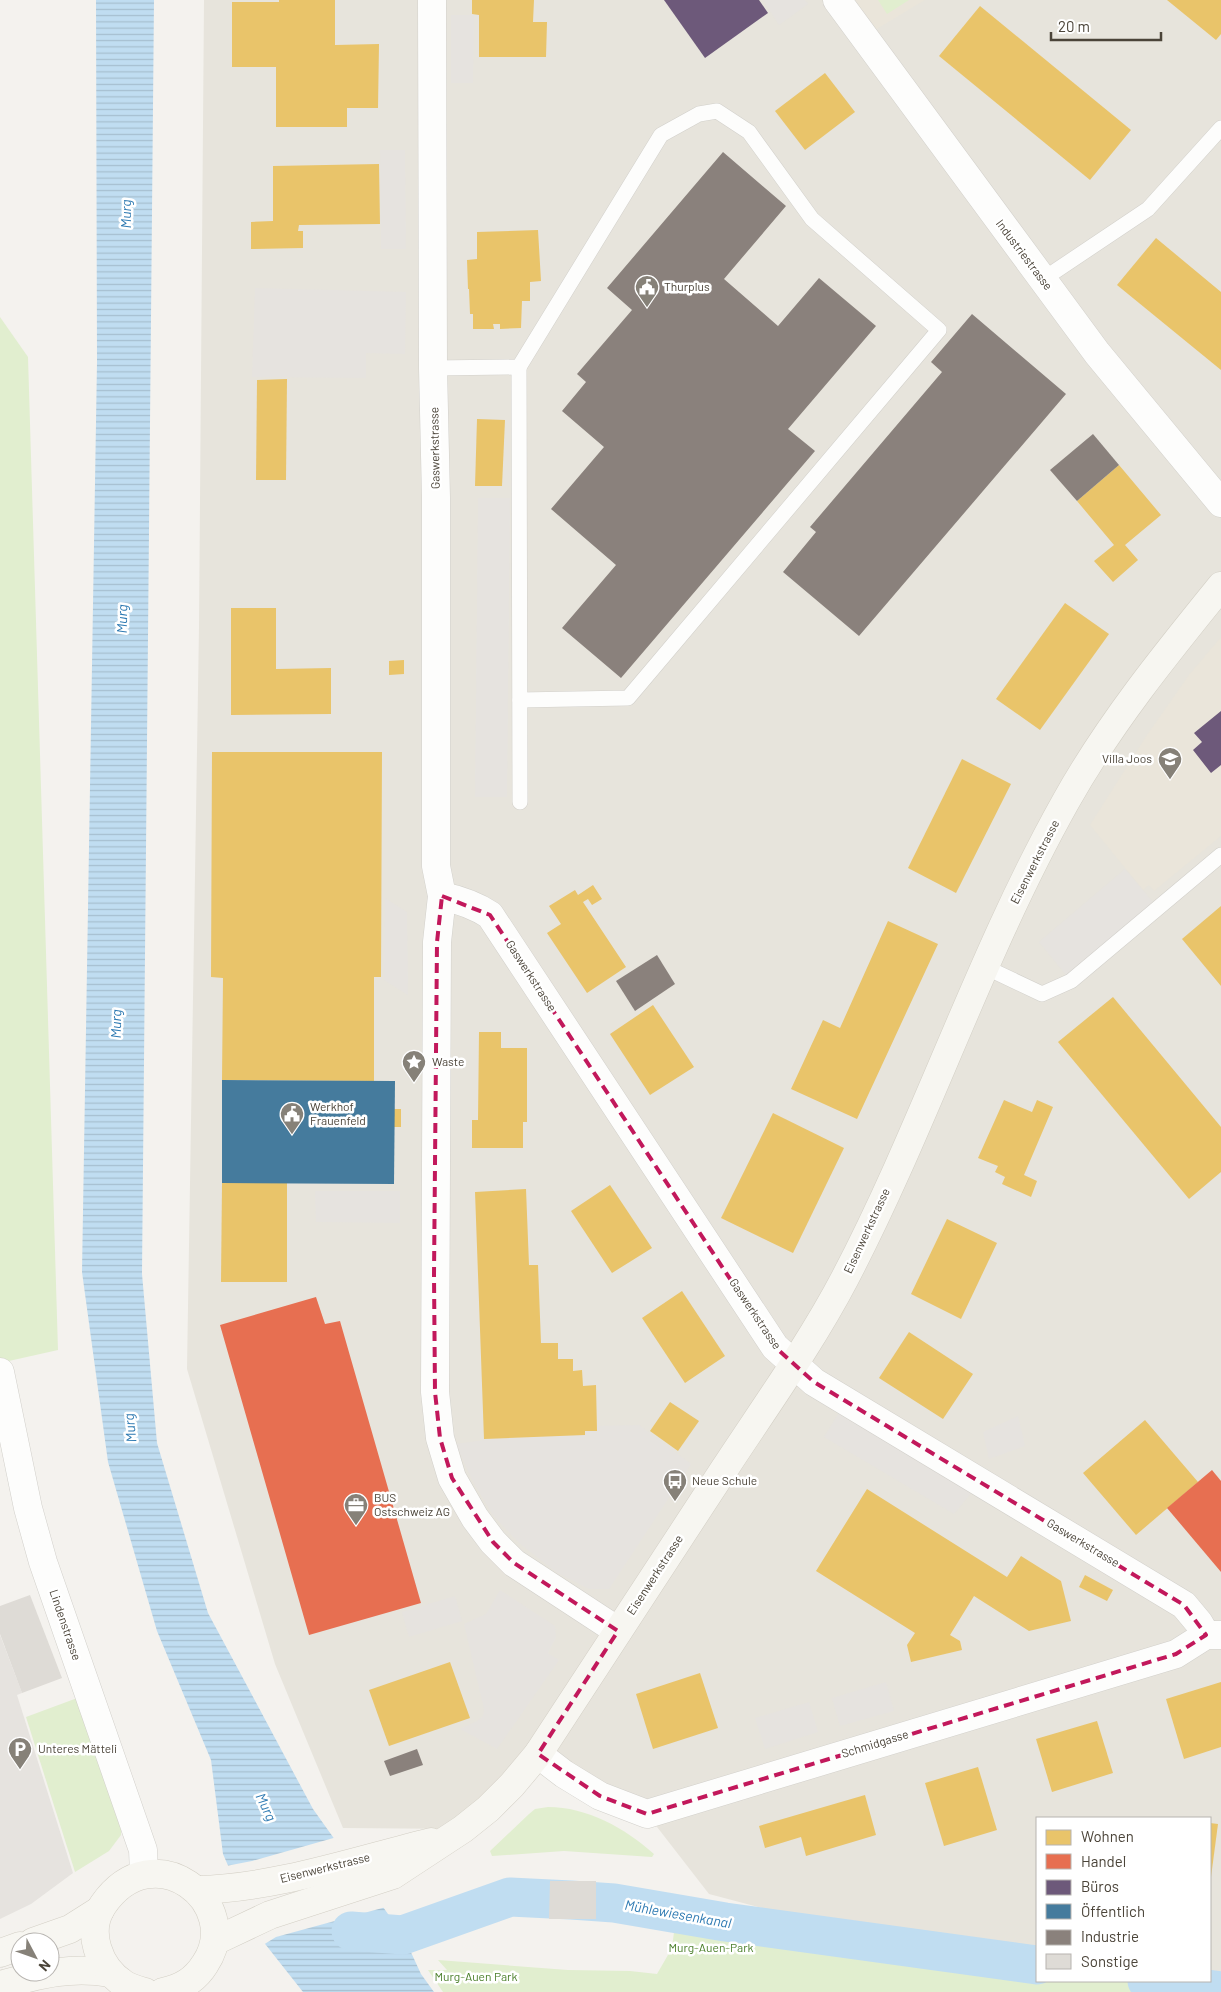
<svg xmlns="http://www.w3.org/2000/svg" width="1221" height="1992" font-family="Barlow,sans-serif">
<defs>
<pattern id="water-rules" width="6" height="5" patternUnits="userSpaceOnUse" patternTransform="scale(1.25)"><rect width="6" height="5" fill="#c0ddf1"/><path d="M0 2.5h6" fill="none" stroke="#a6bfcf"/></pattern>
</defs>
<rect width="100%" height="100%" fill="#f4f2ee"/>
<!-- residential -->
<polygon fill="#e7e4dc" points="204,0 1221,0 1221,1979 1210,1977 1210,1818 1037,1818 1037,1953 811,1921 709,1894 647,1814 538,1754 463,1829 343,1828 275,1664 187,1369 199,627"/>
<!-- education -->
<g fill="#eae5da">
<polygon points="831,0 925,0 863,37"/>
<polygon points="1221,637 1221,836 1154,891 1149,885 1143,890 1090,825 1147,735 1189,675"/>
</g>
<!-- green -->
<g fill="#e1eecf">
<polygon points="878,0 909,0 887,14"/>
<polygon points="0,317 28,357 58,1350 0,1363"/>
<polygon points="80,1697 121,1813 121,1835 109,1851 75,1872 26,1717"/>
<path d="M548,1807c39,0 77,21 106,47l-2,3 -88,-6 -72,5 -2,-5 39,-37 6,-5z"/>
<polygon points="678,1900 727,1915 1037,1963 1037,1981 1154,1981 1221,1992 443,1992 428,1970 447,1970 438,1960 568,1970 630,1971 657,1974 672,1948"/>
</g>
<!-- parking -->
<g fill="#e6e3df">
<polygon points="763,0 805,0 808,4 779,25"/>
<polygon points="451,15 474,15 473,83 451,83"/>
<polygon points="380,150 405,150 406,249 381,249"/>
<polygon points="255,288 406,292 405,354 366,353 366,378 252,377"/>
<polygon points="478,498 510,498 507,797 475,797"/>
<polygon points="1125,869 1158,908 1071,981 1039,942"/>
<polygon points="385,898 407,912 408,995 384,980"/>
<polygon points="315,1191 400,1191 400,1223 316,1222"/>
<polygon points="840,1411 972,1492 954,1514 824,1437"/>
<polygon points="1018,1416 1025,1446 989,1459 983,1432"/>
<polygon points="639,1425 691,1464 609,1589 589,1589 556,1572 519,1543 492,1514 472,1480 456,1444 585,1426"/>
<polygon points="500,1590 555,1626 556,1637 548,1653 559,1660 497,1749 460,1729 477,1721 483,1716 484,1709 464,1624 486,1614"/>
<polygon points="455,1596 462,1621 409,1637 402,1612"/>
<polygon points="0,1635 22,1693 17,1695 73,1873 31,1904 0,1919"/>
<polygon points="886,1682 894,1711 840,1726 832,1698"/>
<polygon points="809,1702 818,1732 765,1749 755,1718"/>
</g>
<!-- water -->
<polygon fill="url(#water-rules)" points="96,0 154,0 142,1274 157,1443 208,1613 313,1809 403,1935 421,1974 434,1992 303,1992 258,1935 223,1854 211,1760 157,1631 108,1462 82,1272 97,362"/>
<!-- pier -->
<polygon fill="#f4f2ee" points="337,1837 386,1907 276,1937 263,1945 256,1936 226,1866 252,1861"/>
<!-- homes -->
<g fill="#e9c46a">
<polygon points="279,0 335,0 335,45 379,44 378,108 347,108 347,127 276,127 276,67 232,67 232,2 279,2"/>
<polygon points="472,0 534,0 533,22 547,22 546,57 479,57 479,15 472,14"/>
<polygon points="1167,0 1221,0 1221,34 1216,40"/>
<polygon points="980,6 1131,130 1090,180 939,56"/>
<polygon points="825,73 855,112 805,150 775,111"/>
<polygon points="379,164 380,224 299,225 298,231 303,231 303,248 251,249 251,222 273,221 273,166"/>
<polygon points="538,230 541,281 530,282 530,301 522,301 521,328 500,329 500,324 493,324 494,329 473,329 473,314 470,314 469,289 468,289 467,260 477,259 477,232"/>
<polygon points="1156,238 1221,292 1221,370 1117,285"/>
<polygon points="287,379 286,480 256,480 257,380"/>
<polygon points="477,419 505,420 502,486 475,486"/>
<polygon points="1119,465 1161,515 1125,545 1138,560 1113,582 1094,561 1114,545 1077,501"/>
<polygon points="1065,603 1109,634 1040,730 996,699"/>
<polygon points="231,608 276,608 276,669 331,668 331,714 231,715"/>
<polygon points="404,660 404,674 389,675 389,661"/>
<polygon points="212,752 382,752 381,977 374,977 374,1081 222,1080 223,978 211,977"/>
<polygon points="962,759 1011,784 956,893 908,868"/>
<polygon points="593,885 602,899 592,905 588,899 583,902 626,967 587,993 547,933 561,924 549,906 575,890 578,895"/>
<polygon points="1221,906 1221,986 1182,939"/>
<polygon points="888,921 938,944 857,1119 791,1089 823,1020 840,1028"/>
<polygon points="1113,997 1221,1127 1221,1172 1189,1199 1058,1042"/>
<polygon points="653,1005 694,1067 650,1095 610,1034"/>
<polygon points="479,1032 501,1032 501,1048 527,1048 527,1122 523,1122 523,1148 472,1148 472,1120 478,1120"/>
<polygon points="1004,1100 1032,1112 1037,1100 1053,1107 1024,1175 1037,1181 1031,1197 1002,1184 1005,1177 995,1172 998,1166 978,1158"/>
<rect x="394" y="1109" width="7" height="18"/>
<polygon points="773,1113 844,1148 793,1253 721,1218"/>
<polygon points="222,1183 287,1183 287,1282 221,1282"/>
<polygon points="610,1185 652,1248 612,1273 571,1211"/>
<polygon points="526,1189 529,1265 538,1265 541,1343 558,1343 558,1359 573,1359 573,1371 582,1370 583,1386 596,1385 597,1431 585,1431 585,1435 484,1439 475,1192"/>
<polygon points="947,1219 997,1243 961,1319 911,1294"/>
<polygon points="682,1291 725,1356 685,1383 642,1318"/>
<polygon points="909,1332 973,1374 943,1419 879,1378"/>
<polygon points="670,1402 699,1421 678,1451 650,1431"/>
<polygon points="1145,1420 1198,1482 1136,1535 1083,1473"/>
<polygon points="867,1489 1007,1577 1021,1556 1061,1581 1071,1621 1029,1631 974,1596 950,1635 960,1641 962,1650 911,1662 907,1645 915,1633 816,1571"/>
<polygon points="1085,1575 1113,1590 1107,1601 1079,1587"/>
<polygon points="450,1662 470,1718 389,1746 369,1690"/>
<polygon points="700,1673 718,1728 653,1749 636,1694"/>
<polygon points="1221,1682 1221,1747 1184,1759 1166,1699"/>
<polygon points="1097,1721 1113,1773 1052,1792 1036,1739"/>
<polygon points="978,1767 997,1830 944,1846 925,1783"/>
<polygon points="865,1795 876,1835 806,1856 801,1837 765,1848 759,1826"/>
<polygon points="1210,1823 1218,1824 1211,1877 1210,1877"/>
</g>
<!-- shops -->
<g fill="#e76f51">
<polygon points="316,1297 325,1324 340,1321 421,1603 309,1635 220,1325"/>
<polygon points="1212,1470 1221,1481 1221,1572 1167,1508"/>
</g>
<!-- offices -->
<g fill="#6d597a">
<polygon points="664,0 759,0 768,13 705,58"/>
<polygon points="1221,711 1221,765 1211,773 1193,750 1202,742 1194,733"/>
</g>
<!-- public -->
<polygon fill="#457b9d" points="222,1080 395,1081 394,1184 222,1183"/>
<!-- industry -->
<g fill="#8a817c">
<polygon points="723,152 786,206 724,279 778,326 819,278 876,326 788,429 815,451 621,678 562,628 616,565 551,509 604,447 562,411 586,382 577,374 632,310 607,288"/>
<polygon points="972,314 1066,394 859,636 783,572 816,532 810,527 942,372 931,362"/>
<polygon points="1093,434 1119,465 1077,501 1050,470"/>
<polygon points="657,955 675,984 635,1011 616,981"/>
<polygon points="417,1749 423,1765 390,1776 384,1761"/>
</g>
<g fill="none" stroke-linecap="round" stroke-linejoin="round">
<!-- canal -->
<g stroke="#c0ddf1" stroke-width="39">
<polyline points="351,1931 403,1935 510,1897 571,1900 614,1903 725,1922 1037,1965"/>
<polyline points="1147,1981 1221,1991"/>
</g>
</g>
<!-- building -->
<g fill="#dedbd6">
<polygon points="30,1595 62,1678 22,1693 0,1634 0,1606"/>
<polygon points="550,1881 596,1881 596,1919 549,1919"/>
</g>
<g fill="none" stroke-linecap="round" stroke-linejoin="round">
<!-- lane casing -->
<g stroke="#d2d0cb" stroke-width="16">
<g id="lane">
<polyline points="1042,280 1148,209 1221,128"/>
<polyline points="519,367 520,802"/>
<polyline points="433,368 519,367 661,135 699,114 717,111 749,132 812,219 939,330 628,698 520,700"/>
<polyline points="985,967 1042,994 1071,981 1221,855"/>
</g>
</g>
<!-- street casing -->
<g stroke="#d2d0cb" stroke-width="29">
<g id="street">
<polyline points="432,0 433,368 436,498 436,866 442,896 437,942 435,1392 440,1438 452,1478 475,1518 493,1542 514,1563 618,1631"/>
<polyline points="837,0 1097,353 1221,503"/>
<path d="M442,896c18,4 33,9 48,19l285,432 39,35 370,223 15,18 7,12"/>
<polyline points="0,1372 28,1508 43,1562 143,1850 144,1874"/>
<polyline points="538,1754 564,1774 600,1796 647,1814 1176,1654 1206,1635 1221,1635"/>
</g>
</g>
<!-- secondary casing -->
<g stroke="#d3cfc5" stroke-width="29">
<g id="secondary">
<path d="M197,1890c79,-2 157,-29 234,-48"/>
<path d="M215,1941l55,-26 123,-40 70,-46 25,-20 24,-24 26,-31c62,-95 124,-190 187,-286 40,-61 86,-125 120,-190 81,-155 135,-324 221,-477 43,-77 99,-146 155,-215"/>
<polyline points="33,1942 70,1929 100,1910"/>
<polyline points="0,1953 20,1946"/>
<path d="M0,1985c39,-10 70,-19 110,-12"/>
<path d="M145,1992c-7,-2 -15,-4 -21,-8 -25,-16 -39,-53 -21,-79 51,-74 142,-1 102,59 -10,16 -23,24 -42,28"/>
</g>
</g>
<!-- lane -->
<use href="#lane" stroke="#fdfdfc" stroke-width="15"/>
<!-- street -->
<use href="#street" stroke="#fdfdfc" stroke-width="28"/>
<!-- secondary -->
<use href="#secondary" stroke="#f7f6f1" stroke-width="28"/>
</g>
<!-- marked area -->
<path fill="none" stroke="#c2185b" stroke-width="4" stroke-dasharray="10 6" stroke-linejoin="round" d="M442,896l48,19 285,432 39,35 370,223 22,30 -30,19 -529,160 -47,-18 -62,-42 80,-123 -104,-68 -21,-21 -41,-64 -12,-40 -5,-46 -1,-117 3,-333z"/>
<!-- icons -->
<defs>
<g id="civic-pin" transform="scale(1.25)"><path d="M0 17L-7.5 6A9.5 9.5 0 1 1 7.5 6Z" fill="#868178" stroke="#fff"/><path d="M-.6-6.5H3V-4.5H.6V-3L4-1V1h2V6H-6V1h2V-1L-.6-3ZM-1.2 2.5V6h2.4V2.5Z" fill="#fff"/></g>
<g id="school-pin" transform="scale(1.25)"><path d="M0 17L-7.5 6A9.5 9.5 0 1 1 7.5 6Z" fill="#868178" stroke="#fff"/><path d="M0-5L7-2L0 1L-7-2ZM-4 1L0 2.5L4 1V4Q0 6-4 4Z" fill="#fff"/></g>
<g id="sight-pin" transform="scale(1.25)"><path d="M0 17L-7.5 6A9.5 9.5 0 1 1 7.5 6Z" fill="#868178" stroke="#fff"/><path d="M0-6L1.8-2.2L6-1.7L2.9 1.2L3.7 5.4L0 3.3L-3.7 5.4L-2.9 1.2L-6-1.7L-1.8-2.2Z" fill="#fff"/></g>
<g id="bus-pin" transform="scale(1.25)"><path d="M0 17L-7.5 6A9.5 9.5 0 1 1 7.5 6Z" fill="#868178" stroke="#fff"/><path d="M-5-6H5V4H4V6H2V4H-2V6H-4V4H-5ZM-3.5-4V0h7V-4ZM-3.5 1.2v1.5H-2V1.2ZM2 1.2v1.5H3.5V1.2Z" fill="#fff"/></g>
<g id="office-pin" transform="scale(1.25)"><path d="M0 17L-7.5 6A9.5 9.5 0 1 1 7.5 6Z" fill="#868178" stroke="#fff"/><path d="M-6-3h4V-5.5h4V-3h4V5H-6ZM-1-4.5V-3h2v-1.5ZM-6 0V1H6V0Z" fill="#fff"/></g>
<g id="parking-pin" transform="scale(1.25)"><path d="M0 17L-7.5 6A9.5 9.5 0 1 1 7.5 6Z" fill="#868178" stroke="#fff"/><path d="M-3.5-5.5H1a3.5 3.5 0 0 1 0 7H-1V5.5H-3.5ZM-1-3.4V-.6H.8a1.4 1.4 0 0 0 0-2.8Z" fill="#fff"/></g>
</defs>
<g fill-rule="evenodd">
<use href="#civic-pin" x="647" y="287"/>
<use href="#school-pin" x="1170" y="759"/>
<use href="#sight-pin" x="414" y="1062"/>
<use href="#civic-pin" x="292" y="1114"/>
<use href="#bus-pin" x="675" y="1481"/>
<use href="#office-pin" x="356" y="1505"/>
<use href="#parking-pin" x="20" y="1749"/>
</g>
<g text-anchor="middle" stroke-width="5" stroke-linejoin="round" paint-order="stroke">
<!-- street labels -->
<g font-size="12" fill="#4b4439" stroke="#fff">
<text transform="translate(1024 255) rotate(53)" y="4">Industriestrasse</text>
<text transform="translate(435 448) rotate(-91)" y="4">Gaswerkstrasse</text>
<text transform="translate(1035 862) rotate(-63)" y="4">Eisenwerkstrasse</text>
<text transform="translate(531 976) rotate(57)" y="4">Gaswerkstrasse</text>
<text transform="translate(867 1231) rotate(-65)" y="4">Eisenwerkstrasse</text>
<text transform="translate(755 1314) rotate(56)" y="4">Gaswerkstrasse</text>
<text transform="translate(1083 1543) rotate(31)" y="4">Gaswerkstrasse</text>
<text transform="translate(655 1575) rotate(-57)" y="4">Eisenwerkstrasse</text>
<text transform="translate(65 1625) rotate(71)" y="4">Lindenstrasse</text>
<text transform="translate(875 1744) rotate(-17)" y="4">Schmidgasse</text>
<text transform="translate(325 1868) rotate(-14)" y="4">Eisenwerkstrasse</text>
</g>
<!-- poi labels -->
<g font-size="12" fill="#4b4439" stroke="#fff" text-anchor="start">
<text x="664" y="291">Thurplus</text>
<text x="1152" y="763" text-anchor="end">Villa Joos</text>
<text x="432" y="1066">Waste</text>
<text x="310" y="1111">Werkhof<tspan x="310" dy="14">Frauenfeld</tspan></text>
<text x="692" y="1485">Neue Schule</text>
<text x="374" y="1502">BUS<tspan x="374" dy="14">Ostschweiz AG</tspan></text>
<text x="38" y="1753">Unteres Mätteli</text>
</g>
<!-- park labels -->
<g font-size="12" fill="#4a7f2a" stroke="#fff">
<text x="711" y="1952">Murg-Auen-Park</text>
<text x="476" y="1981">Murg-Auen Park</text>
</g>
<!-- water labels -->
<g font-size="14" font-style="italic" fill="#2e7ab2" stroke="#fff">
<text transform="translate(126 214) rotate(-90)" y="5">Murg</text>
<text transform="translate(122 619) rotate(-89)" y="5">Murg</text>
<text transform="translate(116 1024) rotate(-89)" y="5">Murg</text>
<text transform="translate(130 1428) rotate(-96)" y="5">Murg</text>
<text transform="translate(266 1807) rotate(65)" y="5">Murg</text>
<text transform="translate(678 1914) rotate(10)" y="5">Mühlewiesenkanal</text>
</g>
</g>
<!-- legend -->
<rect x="1036" y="1817" width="175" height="165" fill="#ffffff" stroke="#b7b4b0"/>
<rect x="1046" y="1830" width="25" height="15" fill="#e9c46a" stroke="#b7b4b0"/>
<text x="1081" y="1842" font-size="15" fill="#4b4439">Wohnen</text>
<rect x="1046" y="1854" width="25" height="15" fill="#e76f51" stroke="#b7b4b0"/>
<text x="1081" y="1867" font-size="15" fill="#4b4439">Handel</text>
<rect x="1046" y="1880" width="25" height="15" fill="#6d597a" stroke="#b7b4b0"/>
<text x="1081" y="1892" font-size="15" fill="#4b4439">Büros</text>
<rect x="1046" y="1904" width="25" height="15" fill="#457b9d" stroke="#b7b4b0"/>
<text x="1081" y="1917" font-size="15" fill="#4b4439">Öffentlich</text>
<rect x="1046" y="1930" width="25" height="15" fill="#8a817c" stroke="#b7b4b0"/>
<text x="1081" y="1942" font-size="15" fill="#4b4439">Industrie</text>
<rect x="1046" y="1954" width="25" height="15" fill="#dedbd6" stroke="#b7b4b0"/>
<text x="1081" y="1967" font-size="15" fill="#4b4439">Sonstige</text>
<!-- north arrow -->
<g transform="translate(35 1957) rotate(131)"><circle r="24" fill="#ffffff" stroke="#b7b4b0"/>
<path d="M0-4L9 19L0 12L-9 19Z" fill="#868178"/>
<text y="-8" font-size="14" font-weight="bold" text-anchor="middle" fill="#4b4439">N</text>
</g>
<!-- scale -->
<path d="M1051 32v8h110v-8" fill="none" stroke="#4b4439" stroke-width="2.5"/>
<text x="1058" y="32" font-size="15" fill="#4b4439" stroke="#ffffff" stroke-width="4" paint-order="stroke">20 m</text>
</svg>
